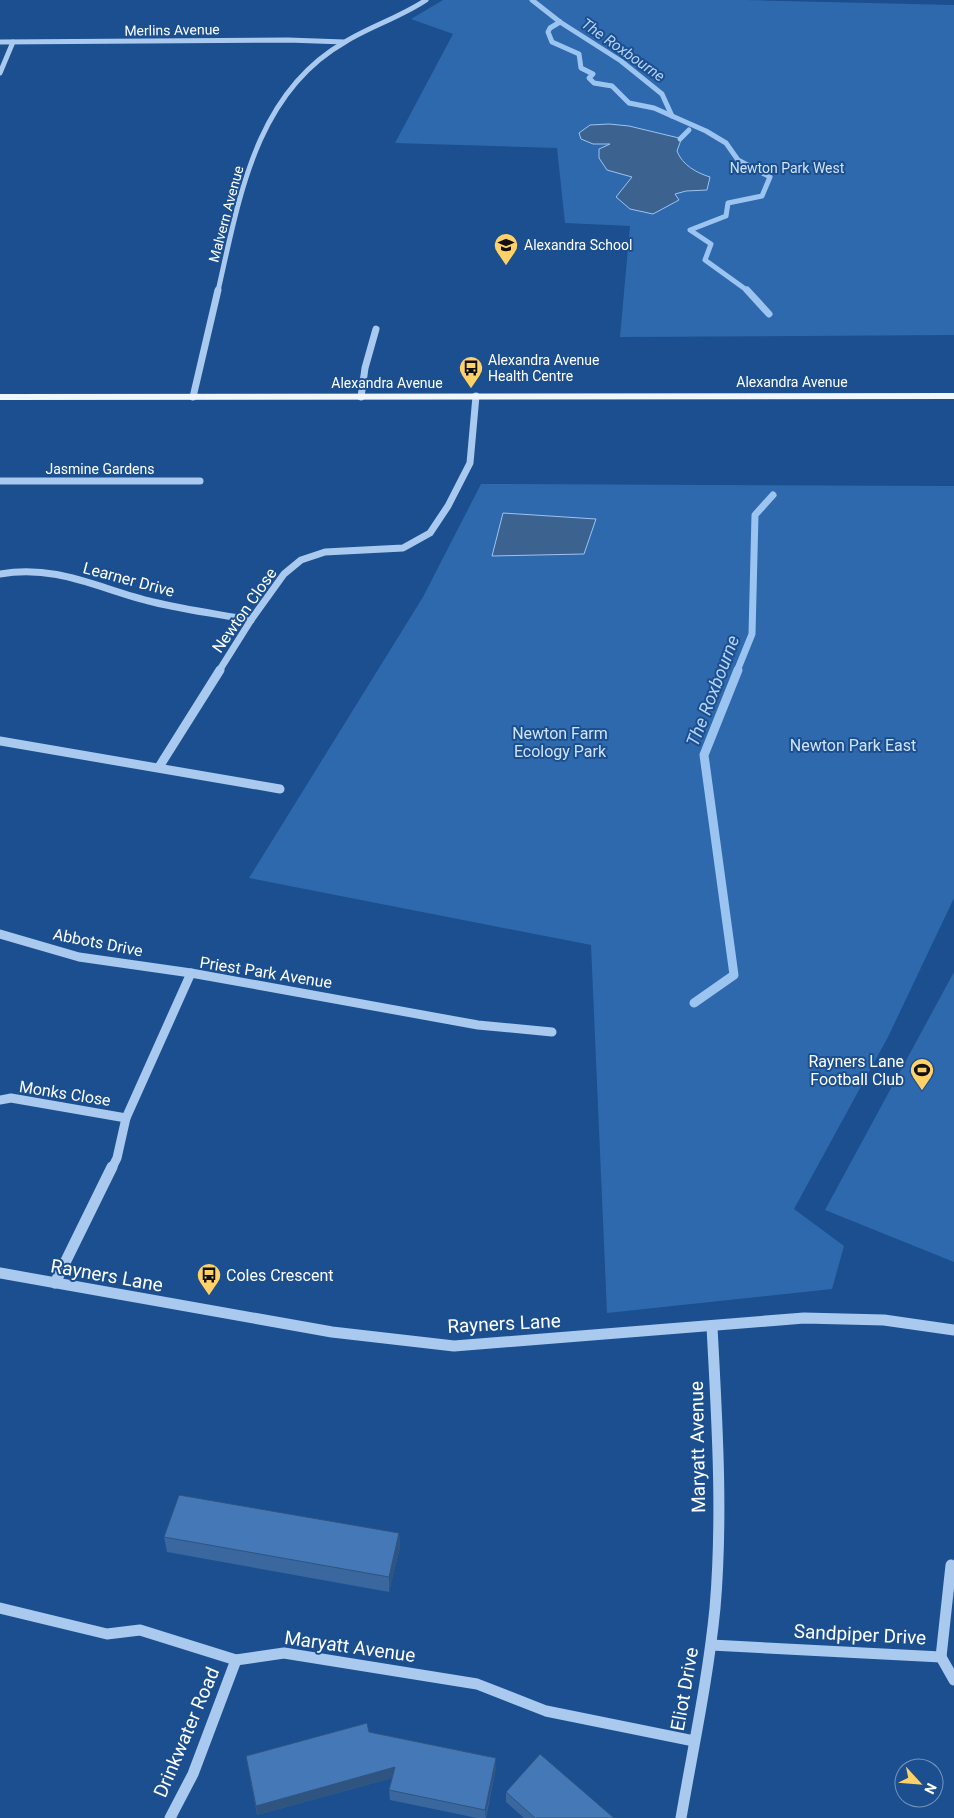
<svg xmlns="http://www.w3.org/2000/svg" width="954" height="1818" font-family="Roboto,sans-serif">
<rect width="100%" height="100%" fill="#1b4f8f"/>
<!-- green -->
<g fill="#2e69ad">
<polygon points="443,0 746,0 954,5 954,335 620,337 630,226 565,223 557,148 395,143 453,34 411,19"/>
<polygon points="481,484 954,486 954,898 888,1037 794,1209 844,1246 832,1289 607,1313 591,945 249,878 423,597"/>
<polygon points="954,972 954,1262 825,1210"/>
</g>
<!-- water -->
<g fill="#3c6290" stroke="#9cc4f0">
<path d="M609,124l20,2 50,12 2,2 -4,11c5,14 20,22 33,26l-3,13 -21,1 -11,3 4,6 -26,14 -23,-5 -14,-12 16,-20 -25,-7 -8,-12v-9l11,-5h-17l-12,-5 -2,-6 11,-8z"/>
<polygon points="503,513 596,519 584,554 492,556"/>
</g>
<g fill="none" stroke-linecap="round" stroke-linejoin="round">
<!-- stream-far2 -->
<g stroke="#9cc4f0" stroke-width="5">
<polyline points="532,0 560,22 621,61 662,94 672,116 706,131 726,143 738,160 770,177 762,196 728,203 726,216 690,230 711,244 705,260 748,291"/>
<polyline points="560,22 550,28 548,32 552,42 579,54 581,68 593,74 589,78 594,83 612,86 629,103 654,108 672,116"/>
<polyline points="680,139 689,130"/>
</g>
<!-- stream-far1 -->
<g stroke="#9cc4f0" stroke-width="7">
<polyline points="747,290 769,314"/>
<polyline points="737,671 752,634 755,515 773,495"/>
</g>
<!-- stream -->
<polyline stroke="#9cc4f0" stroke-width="9" points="694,1003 734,975 704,755 738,670"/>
<!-- minor-far3 -->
<g stroke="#a9c9ee" stroke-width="5">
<polyline points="0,42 288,40 344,42"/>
<polyline points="0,73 13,42"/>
<path d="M218,291c21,-92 37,-198 127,-249 26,-16 56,-25 81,-42"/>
</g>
<!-- minor-far2 -->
<g stroke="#a9c9ee" stroke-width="7">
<polyline points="193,397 218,290"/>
<polyline points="361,397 365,368 376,329"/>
<polyline points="0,481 200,481"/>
<path d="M0,574c57,-10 99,15 153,28 32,8 65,12 98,18"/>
<polyline points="219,671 251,620 284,574 301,560 325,552 403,548 430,533 448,506 470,463 476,396"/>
</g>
<!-- minor-far1 -->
<g stroke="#a9c9ee" stroke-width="9">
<polyline points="0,741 280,789"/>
<polyline points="159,767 220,670"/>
<polyline points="0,934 79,957 191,973"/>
<polyline points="0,1100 11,1098 126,1118"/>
<polyline points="112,1168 117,1158 126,1118 191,973 478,1025 552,1032"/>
</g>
<!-- minor -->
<g stroke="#a9c9ee" stroke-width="11">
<polyline points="0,1273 332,1332 454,1346 804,1318 884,1320 954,1330"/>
<polyline points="55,1283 112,1167"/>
<polyline points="0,1608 107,1634 140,1630 236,1660 284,1653 477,1684 546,1711 694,1741"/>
<polyline points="711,1645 941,1657"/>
<polyline points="941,1657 951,1565 954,1567"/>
<polyline points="941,1657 954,1680"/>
<polyline points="170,1818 193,1774 236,1660"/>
<path d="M681,1818c12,-70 27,-139 34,-210 8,-93 2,-188 -3,-281"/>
</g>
<!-- major -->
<polygon fill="#f0f6ff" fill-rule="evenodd" points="954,393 954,399 0,400 0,394"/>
</g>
<!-- wall -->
<g fill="#3a679d">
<polygon points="399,1533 400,1547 389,1592 167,1552 164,1537"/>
<polygon points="369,1732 496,1758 496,1768 486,1818 477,1818 390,1800 389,1790 392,1778 257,1815 246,1756"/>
<polygon points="506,1792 614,1818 524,1818 506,1802"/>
</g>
<!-- shaded-wall -->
<g fill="#305480">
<polygon points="399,1533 400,1547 389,1592 389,1577"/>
<polygon points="496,1758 496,1768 485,1818 485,1810"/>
<polygon points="395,1767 395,1777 257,1815 256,1806"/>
</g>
<!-- building -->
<g fill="#4478b7" stroke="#305480">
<polygon points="179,1495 399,1533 389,1577 164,1537"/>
<polygon points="367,1723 369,1732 496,1758 485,1810 389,1790 395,1767 256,1806 246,1756"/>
<polygon points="540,1754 614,1818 535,1818 506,1792"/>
</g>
<!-- icons -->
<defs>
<g id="school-pin" transform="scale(1.25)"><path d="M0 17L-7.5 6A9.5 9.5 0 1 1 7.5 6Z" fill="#ffd166" stroke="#1b4f8f"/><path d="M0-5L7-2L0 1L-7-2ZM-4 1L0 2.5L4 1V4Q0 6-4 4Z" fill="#111"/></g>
<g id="bus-pin" transform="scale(1.25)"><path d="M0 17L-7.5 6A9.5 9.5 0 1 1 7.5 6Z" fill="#ffd166" stroke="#1b4f8f"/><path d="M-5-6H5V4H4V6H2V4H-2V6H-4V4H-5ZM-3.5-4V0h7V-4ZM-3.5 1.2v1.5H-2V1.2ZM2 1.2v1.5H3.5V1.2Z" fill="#111"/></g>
<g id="stadium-pin" transform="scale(1.25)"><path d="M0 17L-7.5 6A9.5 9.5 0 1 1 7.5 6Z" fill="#ffd166" stroke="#1b4f8f"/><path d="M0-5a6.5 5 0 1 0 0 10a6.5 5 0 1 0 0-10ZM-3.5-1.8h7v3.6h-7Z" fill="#111"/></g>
</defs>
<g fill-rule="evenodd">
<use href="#school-pin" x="506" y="245"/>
<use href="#bus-pin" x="471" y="368"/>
<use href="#stadium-pin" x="922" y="1070"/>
<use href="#bus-pin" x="209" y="1275"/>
</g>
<g text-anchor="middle" stroke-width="4" stroke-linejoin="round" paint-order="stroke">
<!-- far-street labels -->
<g font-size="14" fill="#fff" stroke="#1b4f8f">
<text transform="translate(172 30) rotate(-1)" y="5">Merlins Avenue</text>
<text transform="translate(226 214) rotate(-75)" y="5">Malvern Avenue</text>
<text x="792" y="387">Alexandra Avenue</text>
<text x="387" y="388">Alexandra Avenue</text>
<text x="100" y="474">Jasmine Gardens</text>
</g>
<!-- far-park labels -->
<g font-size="14" fill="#cfe3fa" stroke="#1b4f8f">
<text x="787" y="173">Newton Park West</text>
</g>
<!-- far-poi labels -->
<g font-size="14" fill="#fff" stroke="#1b4f8f" text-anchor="start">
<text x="524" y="250">Alexandra School</text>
<text x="488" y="365">Alexandra Avenue<tspan x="488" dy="16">Health Centre</tspan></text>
</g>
<!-- far-water labels -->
<g font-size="15" font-style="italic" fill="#b5d3f5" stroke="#1b4f8f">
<text transform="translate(623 50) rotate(35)" y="5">The Roxbourne</text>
</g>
<!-- street labels -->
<g font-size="16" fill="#fff" stroke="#1b4f8f">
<text transform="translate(129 579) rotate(15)" y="6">Learner Drive</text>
<text transform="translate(244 610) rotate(-55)" y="6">Newton Close</text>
<text transform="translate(98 942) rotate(11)" y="6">Abbots Drive</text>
<text transform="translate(266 972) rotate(9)" y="6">Priest Park Avenue</text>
<text transform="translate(65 1093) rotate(9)" y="6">Monks Close</text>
</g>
<!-- park labels -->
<g font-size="16" fill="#cfe3fa" stroke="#1b4f8f">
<text x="560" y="739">Newton Farm<tspan x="560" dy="18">Ecology Park</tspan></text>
<text x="853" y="751">Newton Park East</text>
</g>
<!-- poi labels -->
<g font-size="16" fill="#fff" stroke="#1b4f8f" text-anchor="end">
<text x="904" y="1067">Rayners Lane<tspan x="904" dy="18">Football Club</tspan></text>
<text x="226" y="1281" text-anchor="start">Coles Crescent</text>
</g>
<!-- water labels -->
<g font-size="18" font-style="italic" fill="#b5d3f5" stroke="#1b4f8f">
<text transform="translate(713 691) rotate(-69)" y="6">The Roxbourne</text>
</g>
<!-- near-street labels -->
<g font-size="19" fill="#fff" stroke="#1b4f8f">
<text transform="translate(107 1275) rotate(10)" y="7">Rayners Lane</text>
<text transform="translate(504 1323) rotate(-3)" y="7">Rayners Lane</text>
<text transform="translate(697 1447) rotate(-91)" y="7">Maryatt Avenue</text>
<text transform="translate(860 1634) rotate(3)" y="7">Sandpiper Drive</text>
<text transform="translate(350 1646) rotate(8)" y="7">Maryatt Avenue</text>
<text transform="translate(684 1689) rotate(-80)" y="7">Eliot Drive</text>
<text transform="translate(186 1732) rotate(-67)" y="7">Drinkwater Road</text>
</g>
</g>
<!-- north arrow -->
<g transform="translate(919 1783) rotate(116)"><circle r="24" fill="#1b4f8f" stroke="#7695bc"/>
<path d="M0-4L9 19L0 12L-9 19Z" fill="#ffd166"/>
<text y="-8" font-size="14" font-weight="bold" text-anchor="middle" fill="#ffffff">N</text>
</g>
</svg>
